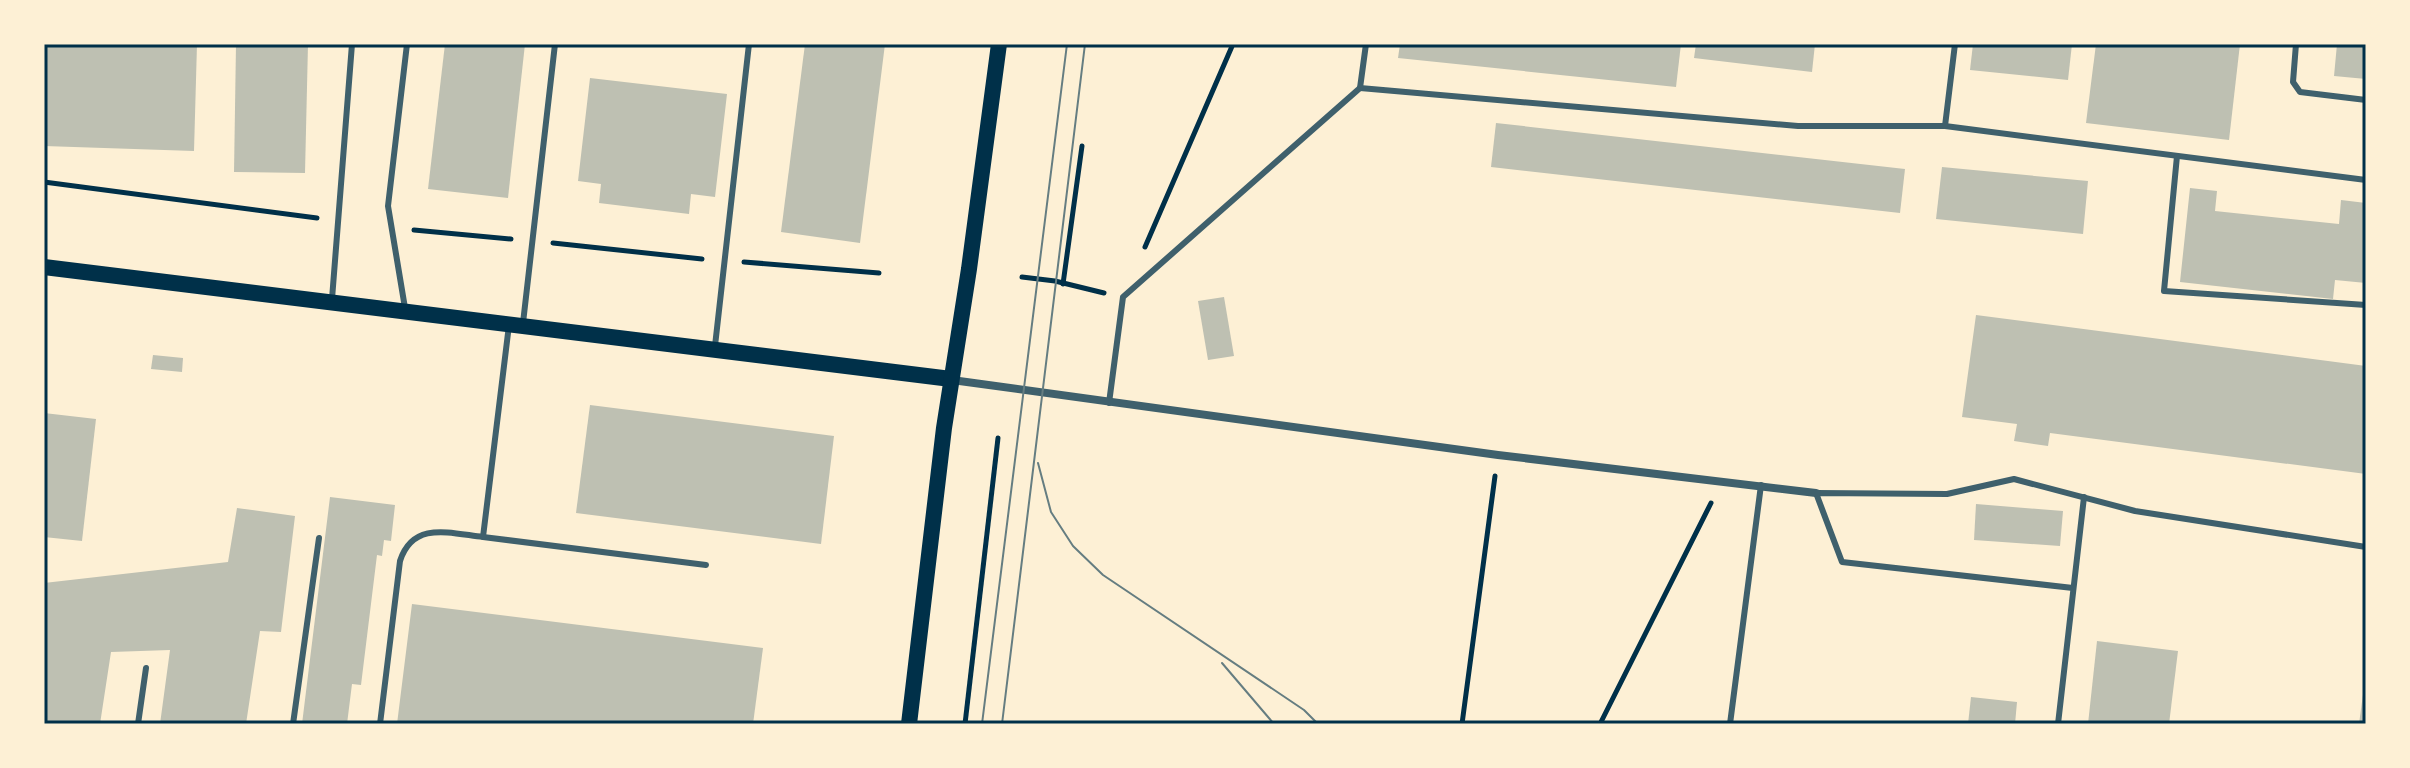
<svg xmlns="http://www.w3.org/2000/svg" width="2410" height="768" font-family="Mulish,sans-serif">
<rect width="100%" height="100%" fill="#fdf0d5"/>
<!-- building -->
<g fill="#bec0b2">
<polygon points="44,44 197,44 194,151 44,146"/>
<polygon points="236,44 308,44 305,173 234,172"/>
<polygon points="445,44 525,44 508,198 428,189"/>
<polygon points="805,44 885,44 860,243 781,232"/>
<polygon points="1400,44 1681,44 1676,87 1398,58"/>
<polygon points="1696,44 1815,44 1812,72 1694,58"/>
<polygon points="1973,44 2072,44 2068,80 1970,70"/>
<polygon points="2096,44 2240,44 2229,140 2086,123"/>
<polygon points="2337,44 2366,44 2366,79 2334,76"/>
<polygon points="590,78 727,94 715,197 691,194 689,214 599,203 601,184 578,181"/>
<polygon points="1496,123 1905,169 1900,213 1491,167"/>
<polygon points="1942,167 2088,181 2083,234 1936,219"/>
<polygon points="2190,188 2217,191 2215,211 2339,224 2341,200 2366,203 2366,283 2335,280 2333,299 2180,282"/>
<polygon points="1224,297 1234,356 1208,360 1198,301"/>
<polygon points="1976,315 2366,366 2366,474 2050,433 2048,446 2014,441 2017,424 1962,417"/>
<polygon points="153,355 183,358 182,372 151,369"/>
<polygon points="590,405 834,436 821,544 576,513"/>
<polygon points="44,413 96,419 82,541 44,537"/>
<polygon points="330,497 395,505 391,541 384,540 382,556 377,555 361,685 352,684 347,724 302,724"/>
<polygon points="1976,504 2063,511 2060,546 1974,540"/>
<polygon points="237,508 295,516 281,632 260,631 246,724 160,724 170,650 111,652 100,724 44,724 44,583 228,562"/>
<polygon points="412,604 763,648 753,724 397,724"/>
<polygon points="2097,641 2178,651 2169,724 2088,724"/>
<polygon points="2364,687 2366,724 2359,724"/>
<polygon points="1971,697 2017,702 2015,724 1968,724"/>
</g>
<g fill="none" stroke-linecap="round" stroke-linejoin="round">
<!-- path -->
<g stroke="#003049" stroke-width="5">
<polyline points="44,182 317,218"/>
<polyline points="414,230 511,239"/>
<polyline points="553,243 702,259"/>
<polyline points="1145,247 1233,44"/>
<polyline points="744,262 879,273"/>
<polyline points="1022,277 1055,281 1104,293"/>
<polyline points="1063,284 1082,146"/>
<polyline points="965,724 998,438"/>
<polyline points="1462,724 1495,476"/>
<polyline points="1600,724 1711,503"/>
</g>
<!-- service -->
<g stroke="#3f606c" stroke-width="6">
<polyline points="2296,44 2293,82 2300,92 2366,100"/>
<polyline points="1360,88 1798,126 1945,126 2366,180"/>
<polyline points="1945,126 1955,44"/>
<polyline points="2177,156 2164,291 2366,305"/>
<polyline points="332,299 352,44"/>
<polyline points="405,308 388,206 407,44"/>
<polyline points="523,323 555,44"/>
<polyline points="715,346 749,44"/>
<polyline points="1109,403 1123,297 1360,88 1366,44"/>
<polyline points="483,537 706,565"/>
<polyline points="2073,588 1842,562 1816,493 1947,494 2014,479 2135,511 2366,547"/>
<polyline points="138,724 146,668"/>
<polyline points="293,724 319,538"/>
<path d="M380,724l20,-163c13,-40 49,-28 83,-24l26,-212"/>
<polyline points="1730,724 1761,485"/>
<polyline points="2058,724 2084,497"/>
</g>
<!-- minor -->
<polyline stroke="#3f606c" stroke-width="8" points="952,380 1498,455 1816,493"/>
<!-- secondary -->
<g stroke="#003049" stroke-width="16">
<polyline points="44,267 951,379"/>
<polyline points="909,724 944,428 969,269 999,44"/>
</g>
<!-- tram -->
<g stroke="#657d81" stroke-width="2">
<polyline points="1038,463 1051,512 1073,546 1103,575 1304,710 1318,724"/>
<polyline points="1222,663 1274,724"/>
<polyline points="982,724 1067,44"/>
<polyline points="1002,724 1085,44"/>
</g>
</g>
<!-- border -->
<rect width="2410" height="768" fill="none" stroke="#fdf0d5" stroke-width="92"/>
<rect x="46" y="46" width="2318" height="676" fill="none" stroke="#003049" stroke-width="3"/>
</svg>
